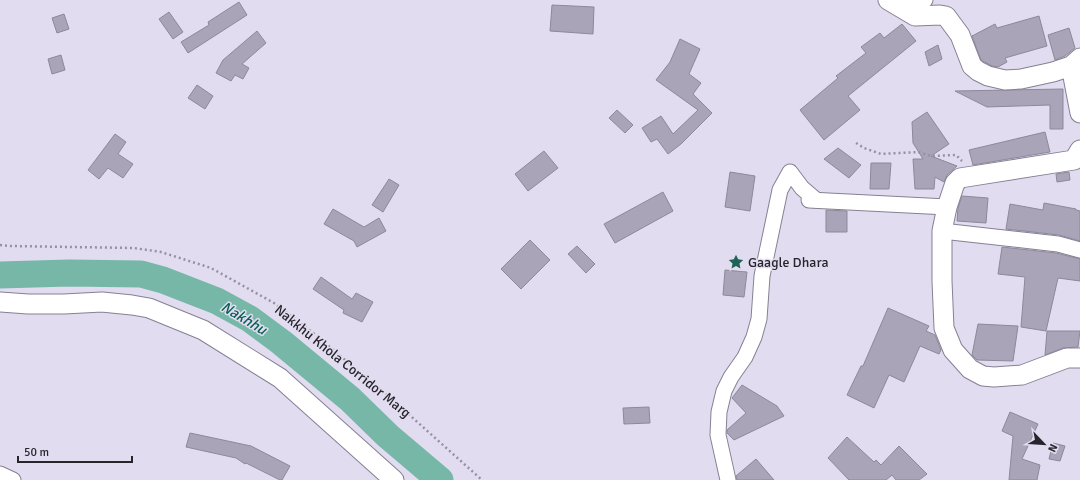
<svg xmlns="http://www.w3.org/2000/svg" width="1080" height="480" font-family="Signika,sans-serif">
<rect width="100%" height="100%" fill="#e2dcf0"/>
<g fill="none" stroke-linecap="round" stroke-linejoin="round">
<!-- river -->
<polyline stroke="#76b7a7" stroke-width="27" points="0,275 69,273 141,274 163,280 217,301 250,319 281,342 350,399 388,436 440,480"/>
</g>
<!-- building -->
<g fill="#a9a4b7" stroke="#8d889a">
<polygon points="239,2 247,15 188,53 181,42 209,25 208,22"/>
<polygon points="552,5 594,7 593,34 550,31"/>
<polygon points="169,12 183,32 173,39 159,19"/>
<polygon points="64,14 69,29 57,33 52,18"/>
<polygon points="1039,16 1047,46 1005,58 1007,62 998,67 992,66 981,60 972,36 995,24 997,28"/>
<polygon points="902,24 916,41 848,96 860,110 824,140 800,110 838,78 836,76 866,53 861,47 880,33 884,38"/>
<polygon points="1069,28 1075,48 1065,56 1055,60 1048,35"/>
<polygon points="257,31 266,43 242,64 249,68 243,79 235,75 231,81 216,73 223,60"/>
<polygon points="680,39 700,49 689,74 701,83 693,94 712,113 681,144 668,154 657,139 651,142 642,128 661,116 673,134 698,110 656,80 670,62"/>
<polygon points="938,45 942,59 929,66 925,52"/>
<polygon points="61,55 65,70 52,74 48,59"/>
<polygon points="197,85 213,96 205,109 188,98"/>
<polygon points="1063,89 1063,129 1050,129 1050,105 987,107 955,91"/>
<polygon points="617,110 633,125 625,133 609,118"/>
<polygon points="927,112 949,144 931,156 957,166 947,175 944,182 935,177 934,189 915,189 913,159 923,159 913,143 912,122"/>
<polygon points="1045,132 1050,152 973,165 969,150"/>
<polygon points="115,134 126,142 118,154 133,164 123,178 108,168 99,179 88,170"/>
<polygon points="838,148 861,165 849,178 824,159"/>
<polygon points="544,151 558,168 528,191 515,174"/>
<polygon points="871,163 891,163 889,189 870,189"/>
<polygon points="730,172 755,176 750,211 725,207"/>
<polygon points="1069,172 1070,180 1057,182 1056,174"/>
<polygon points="389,179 399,185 383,212 372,205"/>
<polygon points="663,192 673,211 615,243 604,224"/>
<polygon points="962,196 988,198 986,223 957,221 958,208"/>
<polygon points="1044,203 1076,209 1076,210 1080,211 1080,241 1059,235 1006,229 1010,204 1043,210"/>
<polygon points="333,209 364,227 379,218 386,231 357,247 354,241 324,224"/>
<polygon points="826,210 847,211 847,232 826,232"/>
<polygon points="530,240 550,260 521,289 501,269"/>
<polygon points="577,246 595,264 586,273 568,254"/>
<polygon points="1002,247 1056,253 1080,259 1080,281 1058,278 1046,331 1021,327 1025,277 998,274"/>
<polygon points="725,270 747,272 744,297 723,295"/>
<polygon points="321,277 352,299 356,293 373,302 362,322 343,313 344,310 313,289"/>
<polygon points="888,308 929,326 926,331 935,335 941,350 939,354 920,346 904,382 889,375 874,408 847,395 861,366 863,366"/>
<polygon points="978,324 1018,326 1013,361 977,360 972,355"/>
<polygon points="1047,331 1080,331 1078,347 1063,348 1045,355"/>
<polygon points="742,385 777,406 784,416 734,440 727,433 727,430 746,413 732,398"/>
<polygon points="649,407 650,423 624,424 623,408"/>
<polygon points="1010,412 1038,424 1022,459 1040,465 1037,480 1009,480 1013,436 1002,431"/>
<polygon points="190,433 251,446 290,466 282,480 280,480 246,463 245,464 236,458 186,447"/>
<polygon points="847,437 874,462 876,460 881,465 899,446 927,474 919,480 896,480 892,475 886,480 849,480 828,458"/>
<polygon points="1053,443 1065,446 1060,461 1049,459"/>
<polygon points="756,459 774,480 737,480 736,476"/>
</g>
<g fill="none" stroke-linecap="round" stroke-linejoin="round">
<!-- minor casing -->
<g stroke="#868093" stroke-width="17">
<g id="minor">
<polyline points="896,6 919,3 925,0"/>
<polyline points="809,200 947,207"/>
<polyline points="942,231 1058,244 1080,250"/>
<polyline points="0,474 13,480"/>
<polyline points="728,480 718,435 719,412 724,391 731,377 745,357 754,337 759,319 762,276 780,190 790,172 802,188 816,200"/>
</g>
</g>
<!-- tertiary casing -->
<g stroke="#868093" stroke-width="21">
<g id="tertiary">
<polyline points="888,0 915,16 940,15 946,16 960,35 972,66 978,71 988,76 1005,80 1021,79 1053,72 1071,66 1080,58"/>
<polyline points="1071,66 1080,113"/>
<polyline points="1080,150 1074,160 960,178 955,183 947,207 942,231 942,281 944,328 953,350 970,369 983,376 994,377 1022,375 1067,358 1080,358"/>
<polyline points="0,302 28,304 64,304 102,302 132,305 149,308 203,330 280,378 394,480"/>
</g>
</g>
<!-- path -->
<g stroke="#9591a0" stroke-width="2.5" stroke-dasharray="2 3" stroke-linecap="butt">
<polyline points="856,143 864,148 881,154 918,152 931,156 956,155 962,161"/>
<polyline points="0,245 10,246 134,248 161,252 211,268 274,303 312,332 395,402 482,480"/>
</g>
<!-- minor -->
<use href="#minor" stroke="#fff" stroke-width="15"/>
<!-- tertiary -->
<use href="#tertiary" stroke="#fff" stroke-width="19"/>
</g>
<!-- icons -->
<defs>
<g id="sight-bare" transform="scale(1.2)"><path d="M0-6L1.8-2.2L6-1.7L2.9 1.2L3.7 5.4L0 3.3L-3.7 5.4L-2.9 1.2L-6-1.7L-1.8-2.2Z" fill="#1e6356" stroke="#e2dcf0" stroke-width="2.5" paint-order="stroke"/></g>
</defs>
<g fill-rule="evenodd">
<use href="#sight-bare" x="736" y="262"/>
</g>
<g text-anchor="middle" stroke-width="3" stroke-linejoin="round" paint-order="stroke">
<!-- poi labels -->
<g font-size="14" fill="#27252c" stroke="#e2dcf0" text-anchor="start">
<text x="748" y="267">Gaagle Dhara</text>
</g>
<!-- street labels -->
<g font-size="14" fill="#27252c" stroke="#e2dcf0">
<text transform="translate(343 361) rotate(39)" y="5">Nakkhu Khola Corridor Marg</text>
</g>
<!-- water labels -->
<g font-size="15" font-style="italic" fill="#096254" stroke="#e2dcf0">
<text transform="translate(244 318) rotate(31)" y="5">Nakhhu</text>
</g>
</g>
<!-- north arrow -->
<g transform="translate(1044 444) rotate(115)" stroke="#e2dcf0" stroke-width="3" paint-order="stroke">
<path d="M0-3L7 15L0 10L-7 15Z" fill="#27252c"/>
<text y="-6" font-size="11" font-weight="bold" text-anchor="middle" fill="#27252c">N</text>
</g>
<!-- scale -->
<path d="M18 456v6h114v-6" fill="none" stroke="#27252c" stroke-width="2"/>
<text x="24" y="456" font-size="12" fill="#27252c" stroke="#e2dcf0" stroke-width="3" paint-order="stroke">50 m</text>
</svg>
